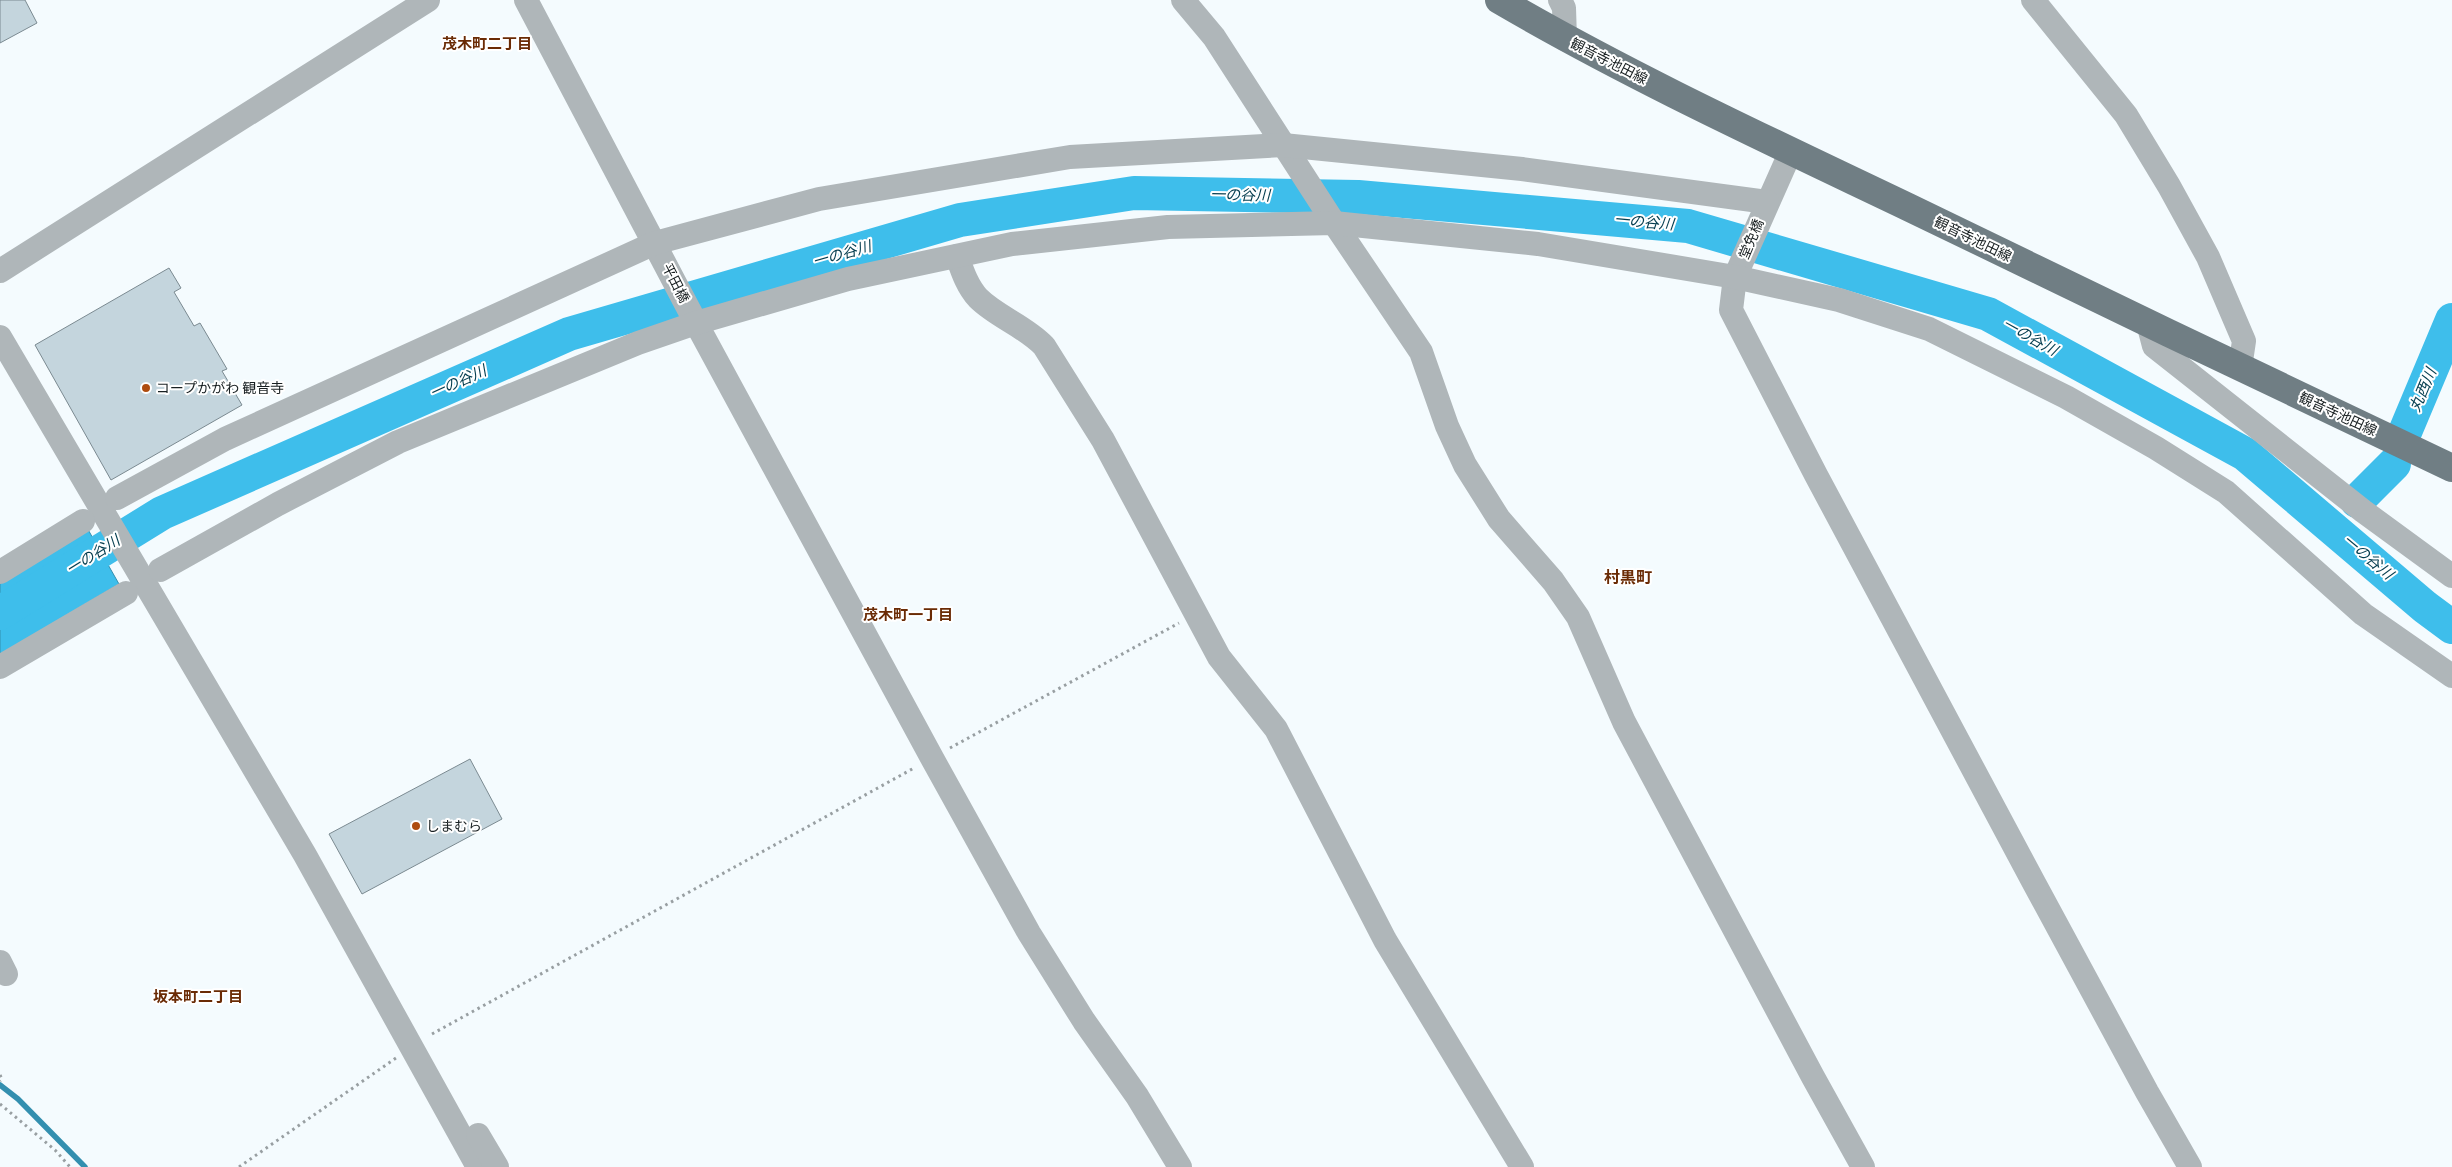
<svg xmlns="http://www.w3.org/2000/svg" width="2452" height="1167" font-family="Ubuntu,'Noto Sans JP',sans-serif">
<rect width="100%" height="100%" fill="#f4fbfe"/>
<!-- water -->
<polygon fill="#3ebeeb" stroke="#338faf" points="86,526 119,584 0,655 0,577"/>
<g fill="none" stroke-linecap="round" stroke-linejoin="round">
<!-- stream -->
<polyline stroke="#338faf" stroke-width="5.5" points="0,1085 18,1099 85,1167"/>
<!-- river -->
<g stroke="#3ebeeb" stroke-width="34">
<polyline points="2405,432 2452,320"/>
<polyline points="2357,501 2394,464"/>
<polyline points="0,613 162,513 569,334 960,220 1134,193 1358,197 1688,226 1988,314 2245,454 2425,607 2452,627"/>
</g>
</g>
<!-- building -->
<g fill="#c4d5dd" stroke="#7b8a91">
<polygon points="0,0 25,0 37,23 0,43"/>
<polygon points="169,268 181,288 174,292 194,326 200,323 227,369 222,371 242,405 111,480 35,345"/>
<polygon points="470,759 502,819 362,894 329,834"/>
</g>
<g fill="none" stroke-linecap="round" stroke-linejoin="round">
<!-- path -->
<g stroke="#989fa2" stroke-width="3" stroke-dasharray="2.5 4" stroke-linecap="butt">
<polyline points="950,748 1179,623"/>
<polyline points="432,1034 914,768"/>
<polyline points="0,1075 2,1079 0,1081"/>
<polyline points="0,1104 55,1150 70,1167"/>
<polyline points="239,1167 396,1058"/>
</g>
<!-- minor -->
<g stroke="#afb6b9" stroke-width="24">
<polyline points="526,0 696,323 932,758 1029,933 1084,1021 1137,1096 1180,1167"/>
<polyline points="1183,0 1214,37 1334,223 1421,352 1447,426 1465,465 1499,519 1553,581 1578,617 1624,722 1813,1077 1863,1167"/>
<polyline points="1560,0 1564,8 1565,39"/>
<polyline points="2033,0 2126,115 2169,186 2208,257 2244,341 2240,368"/>
<polyline points="1791,151 1735,277 1731,310 1816,475 2034,883 2147,1092 2190,1167"/>
<path d="M957,256c5,14 10,30 21,42 19,19 47,28 66,48l59,94 116,217 57,72 109,211 137,227"/>
<polyline points="0,271 428,0"/>
<polyline points="2148,323 2154,346 2363,511 2452,576"/>
<polyline points="0,337 305,855 478,1167"/>
<polyline points="117,498 225,439 655,243 819,199 1070,157 1283,145 1522,169 1767,202"/>
<polyline points="160,570 278,504 398,442 638,343 696,323 848,279 1012,244 1168,227 1334,223 1538,244 1735,277 1839,300 1929,329 2066,397 2156,448 2226,492 2363,614 2452,676"/>
<polyline points="0,572 83,521"/>
<polyline points="0,667 126,593"/>
<polyline points="0,962 6,974"/>
<polyline points="478,1135 497,1167"/>
</g>
<!-- major -->
<path stroke="#707e84" stroke-width="28" d="M1499,0c132,77 271,141 409,207 181,88 362,175 544,261"/>
</g>
<!-- markers -->
<g fill="#ae4c0f" stroke="#fff" stroke-width="2">
<circle cx="146" cy="388" r="5"/>
<circle cx="416" cy="826" r="5"/>
</g>
<g text-anchor="middle" stroke-width="4" stroke-linejoin="round" paint-order="stroke">
<!-- street labels -->
<g font-size="14" fill="#192022" stroke="#fff">
<text transform="translate(1609 61) rotate(27)" y="5">観音寺池田線</text>
<text transform="translate(1751 239) rotate(-67)" y="5">堂免橋</text>
<text transform="translate(1973 239) rotate(26)" y="5">観音寺池田線</text>
<text transform="translate(676 283) rotate(63)" y="5">平田橋</text>
<text transform="translate(2338 414) rotate(25)" y="5">観音寺池田線</text>
</g>
<!-- poi labels -->
<g font-size="14" fill="#192022" stroke="#fff" text-anchor="start">
<text x="156" y="393">コープかがわ 観音寺</text>
<text x="426" y="831">しまむら</text>
</g>
<!-- neighbourhood labels -->
<g font-size="15" font-weight="bold" fill="#6a2b05" stroke="#fff">
<text x="487" y="49">茂木町二丁目</text>
<text x="908" y="620">茂木町一丁目</text>
<text x="198" y="1002">坂本町二丁目</text>
</g>
<!-- water labels -->
<g font-size="15" font-style="italic" fill="#033c4e" stroke="#fff">
<text transform="translate(1240 195) rotate(1)" y="5">一の谷川</text>
<text transform="translate(1644 222) rotate(5)" y="5">一の谷川</text>
<text transform="translate(842 254) rotate(-16)" y="5">一の谷川</text>
<text transform="translate(2030 337) rotate(29)" y="5">一の谷川</text>
<text transform="translate(458 382) rotate(-24)" y="5">一の谷川</text>
<text transform="translate(2423 390) rotate(-67)" y="5">丸西川</text>
<text transform="translate(93 555) rotate(-32)" y="5">一の谷川</text>
<text transform="translate(2368 557) rotate(40)" y="5">一の谷川</text>
</g>
<!-- quarter labels -->
<g font-size="16" font-weight="bold" fill="#6a2b05" stroke="#fff">
<text x="1628" y="583">村黒町</text>
</g>
</g>
</svg>
